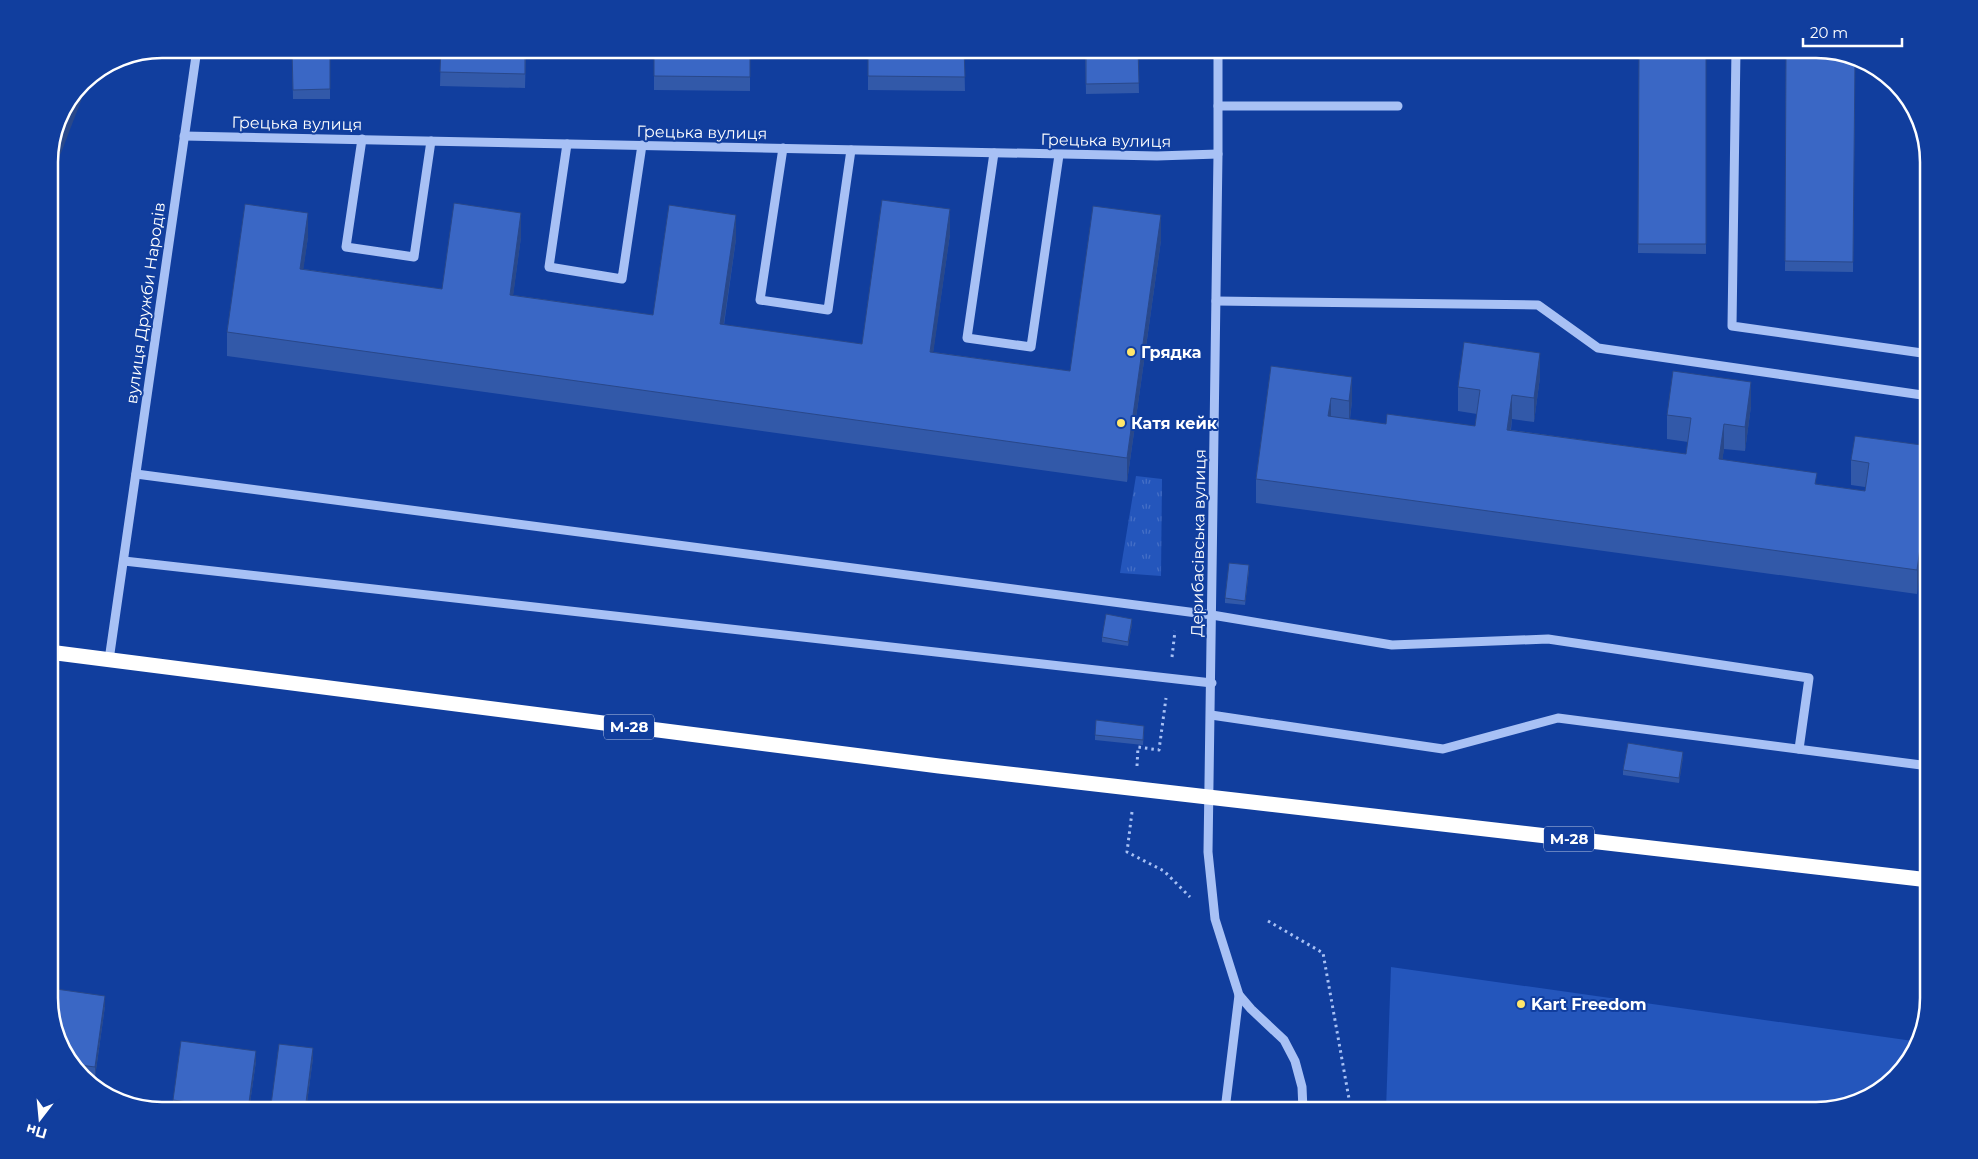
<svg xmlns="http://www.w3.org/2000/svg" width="1978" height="1159" font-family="Montserrat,sans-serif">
<defs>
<pattern id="grass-tufts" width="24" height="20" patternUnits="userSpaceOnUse" patternTransform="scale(1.25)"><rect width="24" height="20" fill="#2456bc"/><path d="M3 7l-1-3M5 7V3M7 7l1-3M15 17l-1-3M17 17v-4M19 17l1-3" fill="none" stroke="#456fc6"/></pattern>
</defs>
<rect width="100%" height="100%" fill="#113e9e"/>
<!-- grass -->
<polygon fill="url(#grass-tufts)" points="1136,476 1162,479 1161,576 1120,573"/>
<!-- park -->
<polygon fill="#2456bc" points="1391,967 1913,1041 1917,1042 1914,1053 1873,1095 1816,1110 1386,1110"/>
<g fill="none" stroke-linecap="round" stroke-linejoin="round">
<!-- path -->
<g stroke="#a8c1f5" stroke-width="3" stroke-dasharray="2.5 4" stroke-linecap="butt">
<polyline points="1172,657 1175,631"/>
<polyline points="1137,766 1138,747 1159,750 1166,698"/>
<polyline points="1132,812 1127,852 1164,871 1190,897"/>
<polyline points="1268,921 1323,953 1351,1110"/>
</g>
<!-- minor -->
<g stroke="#a8c1f5" stroke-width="9">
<polyline points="1218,49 1218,154 1208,852 1215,919 1239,995 1251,1009 1284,1040 1295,1061 1302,1087 1303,1110"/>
<polyline points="1736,49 1732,326 1929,354"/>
<polyline points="1218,106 1398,106"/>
<polyline points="184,136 1157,156 1218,154"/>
<polyline points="362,139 346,247 414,257 431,141"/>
<polyline points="567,144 549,267 622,279 642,145"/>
<polyline points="783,148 760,300 828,310 851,150"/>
<polyline points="994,153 967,338 1031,347 1059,155"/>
<polyline points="1216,301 1538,305 1598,348 1929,396"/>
<polyline points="136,474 1212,615 1392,645 1548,639 1809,678 1799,749"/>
<polyline points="124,561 1212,683"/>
<polyline points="109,660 197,49"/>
<polyline points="1211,715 1443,749 1558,718 1929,766"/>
<polyline points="1225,1110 1239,995"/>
</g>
<!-- highway -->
<polyline stroke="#fff" stroke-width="15" points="49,652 939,766 1929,880"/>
</g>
<!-- wall -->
<g fill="#3259a9">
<polygon points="292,49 330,49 330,99 293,99"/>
<polygon points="441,49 526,49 525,88 440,86"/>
<polygon points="654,49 750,49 750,91 654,90"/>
<polygon points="868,49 964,49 965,91 868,90"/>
<polygon points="1085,49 1138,49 1139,93 1086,94"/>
<polygon points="1639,49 1706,49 1706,254 1638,253"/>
<polygon points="1786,49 1855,59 1853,272 1785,271"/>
<polygon points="950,234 933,352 1070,371 1161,240 1127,482 227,356 227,332 308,237 303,269 442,289 521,237 513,295 653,315 736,239 724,325 862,344"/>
<polygon points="1271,366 1352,401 1350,419 1386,424 1475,426 1477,414 1458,411 1458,387 1540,377 1534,422 1512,419 1511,430 1686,454 1688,442 1667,439 1667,415 1751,406 1745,451 1724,449 1722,460 1817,484 1865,491 1865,487 1851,485 1851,460 1929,446 1917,594 1256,503 1256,479"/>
<polygon points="1249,570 1245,605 1225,603 1225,598"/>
<polygon points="1132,624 1128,646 1102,642 1102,637"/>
<polygon points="1144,730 1143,745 1095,740 1095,735"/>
<polygon points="1683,757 1679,783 1623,775 1623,770"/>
<polygon points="105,1006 95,1077 84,1075 68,1060"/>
<polygon points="313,1058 306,1110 271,1110 271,1105"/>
<polygon points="256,1061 249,1110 173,1110 173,1100"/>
</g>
<!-- shaded-wall -->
<g fill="#29488a">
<polygon points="84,80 84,93 61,153 49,175 49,155 53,138 70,100 82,82"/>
<polygon points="950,209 950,234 930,376 930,352"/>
<polygon points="308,213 308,237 300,293 300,269"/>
<polygon points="521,213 521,237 510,319 510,295"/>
<polygon points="736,215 736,239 720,349 720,324"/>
<polygon points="1161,215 1161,240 1127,482 1127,458"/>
<polygon points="1540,353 1540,377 1534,422 1534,398"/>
<polygon points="1352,377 1352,401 1349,425 1349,401"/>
<polygon points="1751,382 1751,406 1745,451 1745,427"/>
<polygon points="1512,395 1512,419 1507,454 1507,430"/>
<polygon points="1331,398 1331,423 1328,416"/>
<polygon points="1724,424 1724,449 1719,483 1719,459"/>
<polygon points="1929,482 1929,506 1917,594 1917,570"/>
<polygon points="1132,619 1132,624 1128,646 1128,642"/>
<polygon points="1683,752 1683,757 1679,783 1679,778"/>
<polygon points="105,996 105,1006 95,1077 95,1067"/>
<polygon points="313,1048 313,1058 306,1110 305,1110"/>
<polygon points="256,1051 256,1061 249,1110 248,1110"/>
</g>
<!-- building -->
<g fill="#3a67c5" stroke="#29488a">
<polygon points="292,49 330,49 330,89 293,90"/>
<polygon points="441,49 525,49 525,74 440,72"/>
<polygon points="654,49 750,49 750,77 654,76"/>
<polygon points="868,49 964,49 965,77 868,76"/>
<polygon points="1086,49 1138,49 1139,83 1086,84"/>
<polygon points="1639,49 1706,49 1706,244 1638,244"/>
<polygon points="1786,49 1816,49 1855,59 1853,262 1785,261"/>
<polygon points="70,100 61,122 53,138 57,118"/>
<polygon points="882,200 950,209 930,352 1070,371 1093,206 1161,215 1127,458 227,332 245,204 308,213 300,269 442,289 454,203 521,213 510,295 653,315 669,205 736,215 720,324 862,344"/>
<polygon points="1464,342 1540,353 1534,398 1512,395 1507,430 1686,454 1691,418 1667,415 1673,371 1751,382 1745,427 1724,424 1719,459 1817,473 1815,484 1865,491 1869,463 1851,460 1855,436 1929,446 1929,482 1917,570 1256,479 1271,366 1352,377 1349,401 1331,398 1328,416 1386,424 1387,414 1475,426 1480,390 1458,387"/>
<polygon points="1229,563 1249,565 1245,601 1225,598"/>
<polygon points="1106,614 1132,619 1128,642 1102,637"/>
<polygon points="1096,720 1144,726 1143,740 1095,735"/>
<polygon points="1628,743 1683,752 1679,778 1623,770"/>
<polygon points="49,988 105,996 95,1067 72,1064 68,1060 49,1004"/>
<polygon points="181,1041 256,1051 248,1110 173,1100"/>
<polygon points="279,1044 313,1048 305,1110 271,1105"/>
</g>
<!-- markers -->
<g fill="#ffe66b" stroke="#113e9e" stroke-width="2">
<circle cx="1131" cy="352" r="5"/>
<circle cx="1121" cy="423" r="5"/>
<circle cx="1521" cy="1004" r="5"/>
</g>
<g text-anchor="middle" stroke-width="4" stroke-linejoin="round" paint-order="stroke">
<!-- shield labels -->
<g fill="#113e9e" stroke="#b8c5e2" stroke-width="1">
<rect x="604" y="714.5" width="50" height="25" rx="4"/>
<rect x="1544" y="826.5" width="50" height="25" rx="4"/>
</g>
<g font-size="15" font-weight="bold" fill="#fff">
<text x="629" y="732">М-28</text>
<text x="1569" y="844">М-28</text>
</g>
<!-- street labels -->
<g font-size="16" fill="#fff" stroke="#113e9e">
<text transform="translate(297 123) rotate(1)" y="6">Грецька вулиця</text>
<text transform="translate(702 132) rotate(1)" y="6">Грецька вулиця</text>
<text transform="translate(1106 140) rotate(1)" y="6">Грецька вулиця</text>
<text transform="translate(145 303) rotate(-82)" y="6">вулиця Дружби Народів</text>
<text transform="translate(1198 543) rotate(-89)" y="6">Дерибасівська вулиця</text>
</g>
<!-- poi labels -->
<g font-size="16" font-weight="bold" fill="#fff" stroke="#113e9e" text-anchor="start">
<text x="1141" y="358">Грядка</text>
<text x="1131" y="429">Катя кейк</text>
<text x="1531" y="1010">Kart Freedom</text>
</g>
</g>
<!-- crop -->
<path d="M0 0H1978V1159H0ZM162 58H1816A104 104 0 0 1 1920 162V998A104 104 0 0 1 1816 1102H162A104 104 0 0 1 58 998V162A104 104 0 0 1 162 58Z" fill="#113e9e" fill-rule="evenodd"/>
<path fill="none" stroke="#fff" stroke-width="2.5" d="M162 58H1816A104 104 0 0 1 1920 162V998A104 104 0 0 1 1816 1102H162A104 104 0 0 1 58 998V162A104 104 0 0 1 162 58Z"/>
<!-- north arrow -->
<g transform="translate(40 1119) rotate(196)" stroke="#113e9e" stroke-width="4" paint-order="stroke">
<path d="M0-4L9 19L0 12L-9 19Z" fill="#ffffff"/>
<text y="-8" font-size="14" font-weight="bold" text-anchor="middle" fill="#ffffff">Пн</text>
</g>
<!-- scale -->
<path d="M1803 38v8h99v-8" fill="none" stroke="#ffffff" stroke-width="2.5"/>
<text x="1810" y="38" font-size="15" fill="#ffffff" stroke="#113e9e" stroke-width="4" paint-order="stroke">20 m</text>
</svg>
